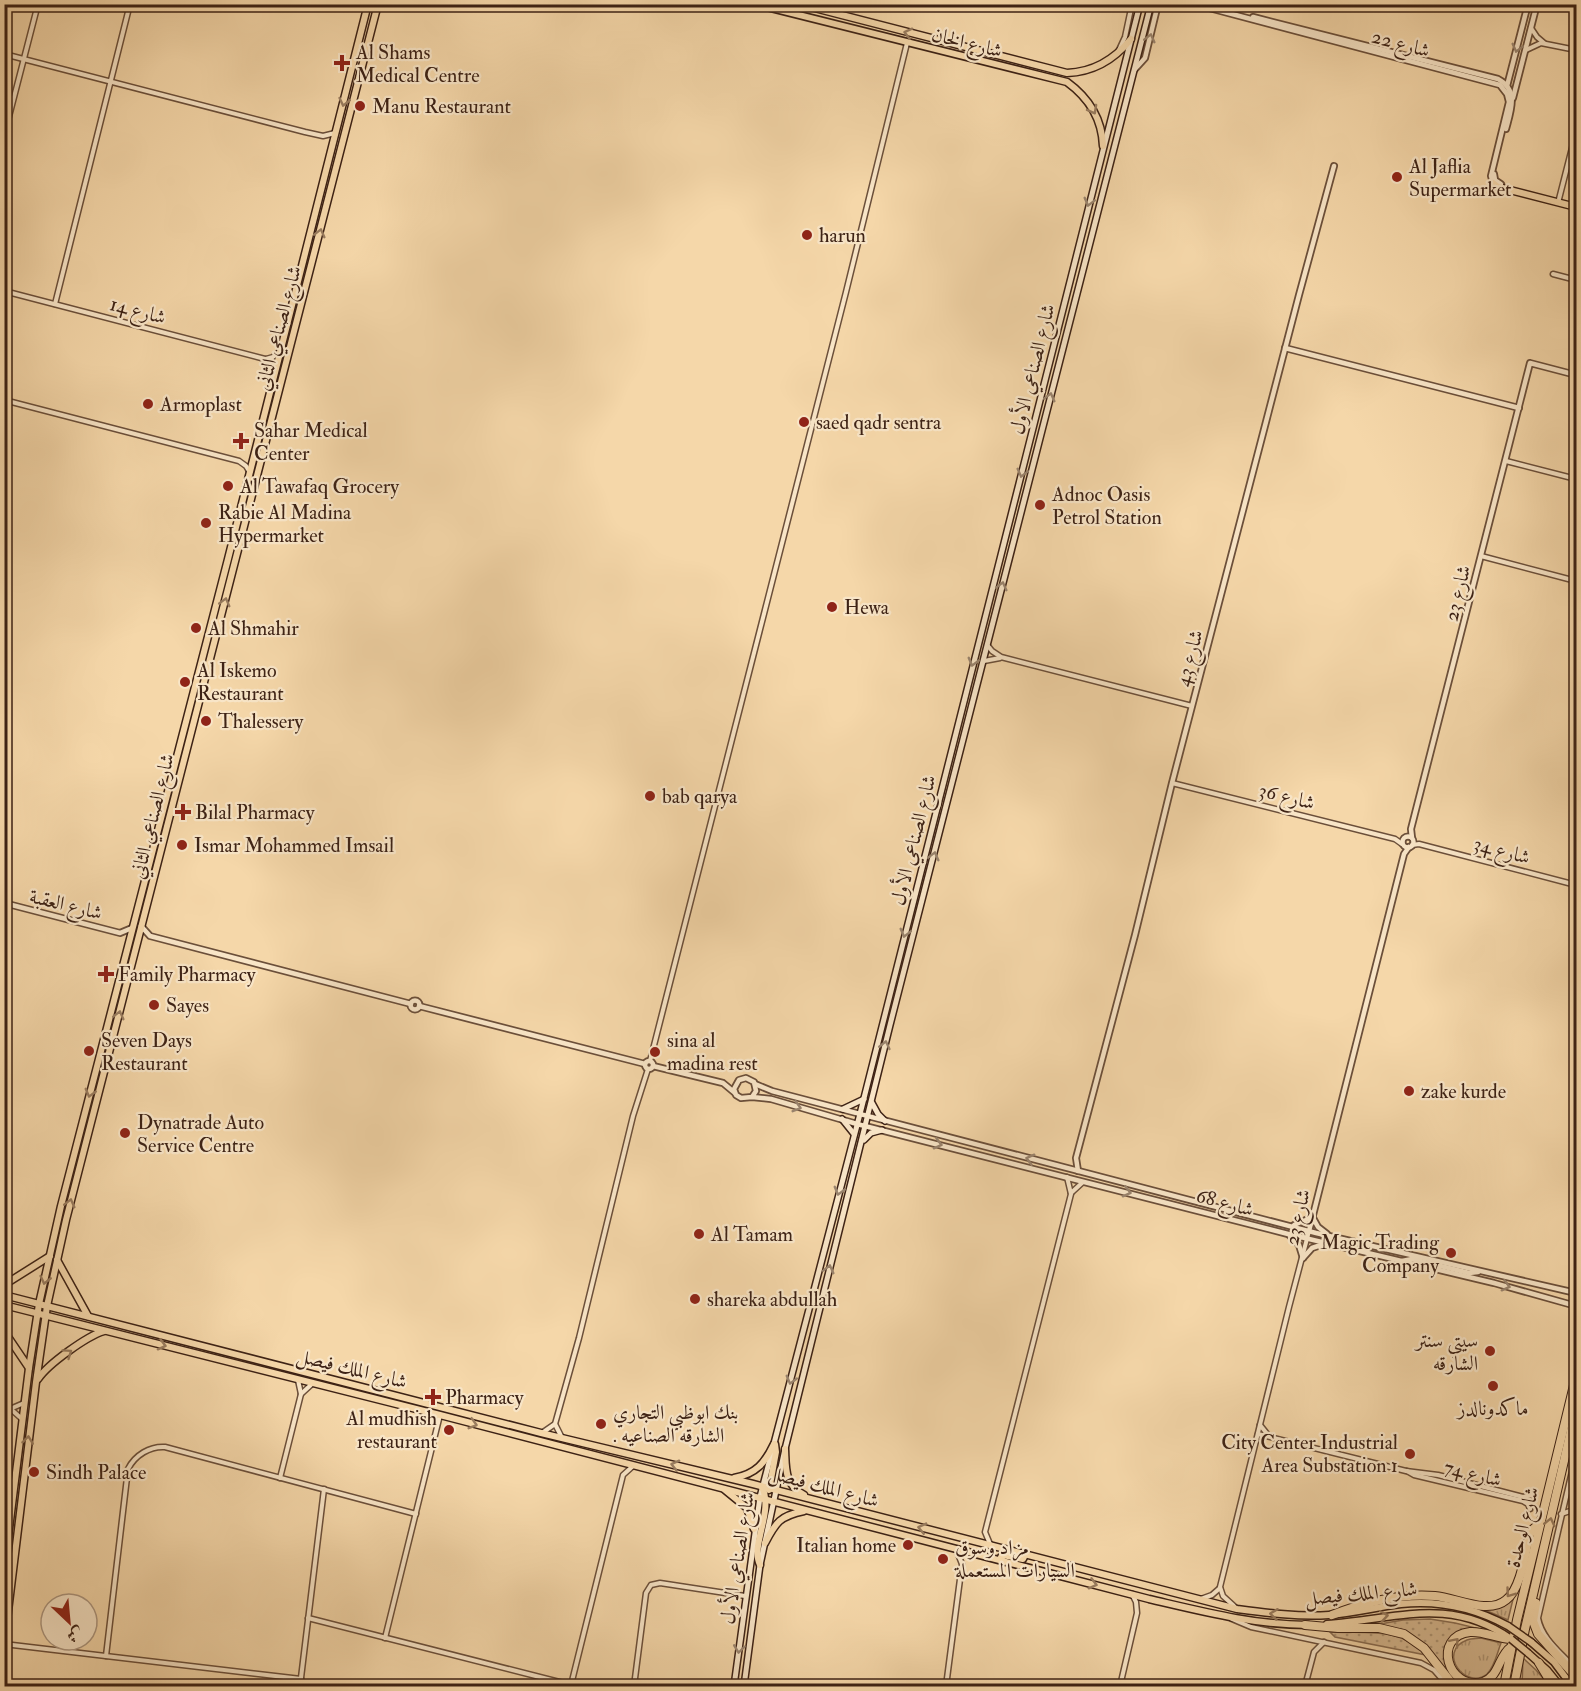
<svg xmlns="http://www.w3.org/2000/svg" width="1581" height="1691" font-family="'IM FELL Double Pica',Amiri,serif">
<defs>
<pattern id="grass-tufts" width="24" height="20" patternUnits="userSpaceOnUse" patternTransform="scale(1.5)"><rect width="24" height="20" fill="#d6b890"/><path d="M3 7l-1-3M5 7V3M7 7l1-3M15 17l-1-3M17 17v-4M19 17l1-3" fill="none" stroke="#af9574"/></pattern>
<pattern id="garden-dots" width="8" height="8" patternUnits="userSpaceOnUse" patternTransform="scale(1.5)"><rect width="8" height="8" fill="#d6b890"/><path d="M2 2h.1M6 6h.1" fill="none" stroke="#af9574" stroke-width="1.8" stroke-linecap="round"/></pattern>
</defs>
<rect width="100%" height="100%" fill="#f5d7a9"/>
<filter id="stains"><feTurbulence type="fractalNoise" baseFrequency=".00333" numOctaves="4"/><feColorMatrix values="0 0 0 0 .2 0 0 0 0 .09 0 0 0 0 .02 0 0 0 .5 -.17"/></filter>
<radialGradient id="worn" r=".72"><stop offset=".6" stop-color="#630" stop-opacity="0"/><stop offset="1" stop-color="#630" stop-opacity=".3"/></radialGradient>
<!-- grass -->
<g fill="url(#grass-tufts)" stroke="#8a6d52" stroke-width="1.5">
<polygon points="1514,1595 1508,1620 1485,1610"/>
<path d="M1481,1638l20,5c-4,10 -6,23 -14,31 -21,17 -51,-22 -20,-34 5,-2 10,-1 14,-2z"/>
<polygon points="1523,1658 1536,1670 1550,1686 1522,1686"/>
</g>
<!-- garden -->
<g fill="url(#garden-dots)" stroke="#8a6d52" stroke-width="1.5">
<path d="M1430,1619l25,4 21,5 -9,3 -21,18c-3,15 1,25 13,35l-3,1 -36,-43 -52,-16 35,-6z"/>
<path d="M1330,1632c35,2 69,-6 96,23l-91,-18z"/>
</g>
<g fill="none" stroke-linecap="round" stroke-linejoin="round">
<!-- minor casing -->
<g stroke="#6b4f3a" stroke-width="7">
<g id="minor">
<polyline points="1531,28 1537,37 1544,43"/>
<polyline points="1119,50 1125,37 1132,4"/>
<polyline points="1526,50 1541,43 1576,50"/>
<polyline points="4,54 305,132 323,136 335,133"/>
<polyline points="4,136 38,4"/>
<polyline points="1559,199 1576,132"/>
<polyline points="1553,274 1576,280"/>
<polyline points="4,291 265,359 275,369"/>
<polyline points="55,304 130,4"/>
<polyline points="266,359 273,357 279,352"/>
<polyline points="4,400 239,461 246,466 249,471"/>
<polyline points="1506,461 1576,479"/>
<polyline points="1481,556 1576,581"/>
<polyline points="988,646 992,651 1001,657 1192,706"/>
<polyline points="984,661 1000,658"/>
<polyline points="1172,783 1395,839 1402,844"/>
<polyline points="1412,845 1419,844 1576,885"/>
<polyline points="650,1061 846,292 907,43"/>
<polyline points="1071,1193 1083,1182"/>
<polyline points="301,1394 313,1383"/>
<polyline points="4,1408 13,1411 22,1419"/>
<polyline points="10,1409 24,1403"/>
<polyline points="555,1424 562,1438"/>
<polyline points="1260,1425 1268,1435"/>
<polyline points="542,1433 555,1424 579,1338 633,1116 648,1069"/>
<polyline points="1258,1434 1406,1471 1438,1475 1523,1497 1533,1495"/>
<path d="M1576,1454l-38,164c4,22 25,36 38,52"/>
<polyline points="1407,1471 1414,1475 1523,1501 1528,1504 1530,1509"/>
<polyline points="280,1478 301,1394 298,1380"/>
<polyline points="1561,1514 1570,1511 1576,1512"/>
<polyline points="990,1544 985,1532 1071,1194 1067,1177"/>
<polyline points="1201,1599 1212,1595 1220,1588"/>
<polyline points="1234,1606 1223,1596 1220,1587 1289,1307 1309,1231"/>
<polyline points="308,1618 575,1686"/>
<polyline points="1232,1619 1251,1627 1421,1663 1434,1670 1448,1686"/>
<polyline points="385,1638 440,1415"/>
<polyline points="4,1644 301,1679"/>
<path d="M106,1656l22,-187c7,-14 22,-23 37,-22l251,67"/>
<polyline points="571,1685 623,1475 633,1466"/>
<polyline points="300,1686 324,1489"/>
<polyline points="634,1686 646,1593 651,1585 660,1583 745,1596"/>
<polyline points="946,1686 962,1564 956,1549"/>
<polyline points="1120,1686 1137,1613 1136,1602 1132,1594"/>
<polyline points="1305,1686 1314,1652 1324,1642"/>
</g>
</g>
<!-- tertiary casing -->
<g stroke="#6b4f3a" stroke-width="8">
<g id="tertiary">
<polyline points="1194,4 1500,85 1507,94 1509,102 1491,176 1493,183"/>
<path d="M1253,17l245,62c21,11 13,31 8,50"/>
<polyline points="1135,69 1145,58 1158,4"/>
<polyline points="1507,86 1528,4"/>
<polyline points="1513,98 1537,4"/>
<polyline points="1494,174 1495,180 1501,184"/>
<polyline points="1285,348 1519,408"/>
<circle cx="1408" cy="842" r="5.5"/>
<polyline points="1412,838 1411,829 1530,363 1576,375"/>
<polyline points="4,903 120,933 132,928"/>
<polyline points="141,926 150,936 411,1004"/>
<circle cx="415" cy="1005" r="4.5"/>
<polyline points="419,1006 645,1064"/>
<circle cx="649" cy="1065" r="4"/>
<polyline points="653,1066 723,1083 735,1093"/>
<polyline points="755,1084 772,1091 1316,1233 1576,1293"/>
<polyline points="752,1097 756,1091 754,1082 746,1078 739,1080 734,1089 736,1095 741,1098 752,1097 771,1099 857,1124 1288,1234 1494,1283 1576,1306"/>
<polyline points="1078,1171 1076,1158 1135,935 1172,783 1299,295 1334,166"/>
<polyline points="1313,1218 1318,1227 1327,1234"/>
<polyline points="1294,1225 1313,1217"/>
<polyline points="1309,1231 1404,854 1409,847"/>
<polyline points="1290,1236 1299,1245 1303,1258"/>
<polyline points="1303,1258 1312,1248 1324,1244"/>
<polyline points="1402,1261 1412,1259 1469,1273 1478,1272"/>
</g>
</g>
<!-- secondary casing -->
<g stroke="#3d2215" stroke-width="8">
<g id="secondary">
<polyline points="872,1103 878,1114 885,1121"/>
<polyline points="843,1109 864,1099"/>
<polyline points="842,1119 854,1134"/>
<polyline points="864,1140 871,1133 882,1130"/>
<polyline points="734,1686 760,1497 861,1110 1140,4"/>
<polyline points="744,1686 760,1565 785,1449 890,1025 1151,4"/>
</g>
</g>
<!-- primary casing -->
<g stroke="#3d2215" stroke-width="9">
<g id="primary">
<path d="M755,4l312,78c22,16 35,36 36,64"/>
<path d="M799,4l268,69c26,-1 47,-13 64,-34"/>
<polyline points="1493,183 1498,187 1576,207"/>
<polyline points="57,1260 88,1316"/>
<polyline points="4,1285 50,1256"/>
<path d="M4,1295l537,138 212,51 484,125c31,4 61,8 92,6 24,-2 48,-8 72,-11 38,-4 74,4 107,22"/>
<path d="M4,1305l436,110 709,184c52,12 105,26 159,26"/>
<polyline points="4,1331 29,1368"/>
<path d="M38,1379c10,-15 49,-43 66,-48"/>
<path d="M785,1449c1,20 -1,35 19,46"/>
<path d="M734,1478c22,-4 31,-15 40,-34"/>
<polyline points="725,1490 747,1508 754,1529"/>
<polyline points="769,1490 776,1452 775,1444"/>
<path d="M765,1543c11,-21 15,-27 39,-32"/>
<polyline points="1002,1560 1001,1557 1003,1555 1023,1559 1025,1555"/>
<path d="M760,1565c-10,-20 14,-53 2,-78"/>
<polyline points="4,1569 29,1368 39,1304 61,1206 228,559 368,4"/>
<path d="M1327,1624c68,-4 121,-29 184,15"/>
<polyline points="1531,1642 1554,1662 1572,1686"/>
<polyline points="4,1644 36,1382 47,1306 66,1220 378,4"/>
<polyline points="1528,1653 1547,1670 1560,1686"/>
</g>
</g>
<!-- motorway casing -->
<g stroke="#3d2215" stroke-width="10">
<g id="motorway">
<polyline points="1536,1603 1533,1621 1538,1634 1576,1677"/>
<path d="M1332,1615c33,-13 68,-22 103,-19 22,2 53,19 71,4 15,-11 19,-46 23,-64l3,-6 8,-7"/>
<polyline points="1305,1625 1338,1628 1379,1628 1404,1634 1424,1648 1454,1686"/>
<path d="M1511,1647c-13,9 -11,29 -28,35 -36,9 -51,-46 -13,-50 15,-1 27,7 41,7"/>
<polyline points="1539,1663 1553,1686"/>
<polyline points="1504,1686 1517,1620 1576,1377"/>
<polyline points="1514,1686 1525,1629 1576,1409"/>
</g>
</g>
<!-- minor -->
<use href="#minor" stroke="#f8e5c7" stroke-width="4"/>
<!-- tertiary -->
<use href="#tertiary" stroke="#f8e5c7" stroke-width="4.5"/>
<!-- secondary -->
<use href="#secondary" stroke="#f8e5c7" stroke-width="5"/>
<!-- primary -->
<use href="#primary" stroke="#f5d7a9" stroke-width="6"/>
<!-- motorway -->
<use href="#motorway" stroke="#f5d7a9" stroke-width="8"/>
<!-- primary-bridge casing -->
<g stroke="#3d2215" stroke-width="9" stroke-linecap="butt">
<g id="primary-bridge">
<polyline points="1508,1626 1531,1642"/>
<polyline points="1511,1639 1528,1653"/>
</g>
</g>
<!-- primary-bridge -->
<use href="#primary-bridge" stroke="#f5d7a9" stroke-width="6"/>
</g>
<!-- one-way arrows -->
<defs><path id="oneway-chevron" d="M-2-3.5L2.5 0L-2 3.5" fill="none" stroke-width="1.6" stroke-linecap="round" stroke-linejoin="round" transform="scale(1.5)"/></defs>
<g stroke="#997c5f">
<use href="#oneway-chevron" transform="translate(908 33) rotate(-166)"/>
<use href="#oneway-chevron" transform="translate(344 102) rotate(103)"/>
<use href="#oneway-chevron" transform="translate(1093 110) rotate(61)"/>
<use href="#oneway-chevron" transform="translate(320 233) rotate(-76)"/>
<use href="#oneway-chevron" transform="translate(225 602) rotate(-75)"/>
<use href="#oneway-chevron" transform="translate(119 1015) rotate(-76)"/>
<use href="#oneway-chevron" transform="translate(90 1093) rotate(105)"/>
<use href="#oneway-chevron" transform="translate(70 1203) rotate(-76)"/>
<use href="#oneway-chevron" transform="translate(45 1280) rotate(103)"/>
<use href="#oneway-chevron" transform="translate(162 1345) rotate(14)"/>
<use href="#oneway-chevron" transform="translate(68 1353) rotate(-35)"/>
<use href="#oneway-chevron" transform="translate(473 1424) rotate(16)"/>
<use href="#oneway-chevron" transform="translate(28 1440) rotate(-83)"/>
<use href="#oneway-chevron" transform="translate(675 1465) rotate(-166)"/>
<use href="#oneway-chevron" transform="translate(1550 1522) rotate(-77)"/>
<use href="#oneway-chevron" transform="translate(922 1528) rotate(-167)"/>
<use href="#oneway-chevron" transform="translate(1093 1584) rotate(15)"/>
<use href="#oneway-chevron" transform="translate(1510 1593) rotate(126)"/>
<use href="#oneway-chevron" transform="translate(1274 1614) rotate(-173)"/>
<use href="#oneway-chevron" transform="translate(1384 1616) rotate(-9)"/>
<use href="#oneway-chevron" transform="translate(1455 1642) rotate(-49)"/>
</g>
<g stroke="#9a846e">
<use href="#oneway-chevron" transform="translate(1150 38) rotate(-76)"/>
<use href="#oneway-chevron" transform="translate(1517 48) rotate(104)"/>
<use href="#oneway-chevron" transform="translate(1089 202) rotate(104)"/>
<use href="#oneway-chevron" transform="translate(1050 397) rotate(-76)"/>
<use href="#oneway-chevron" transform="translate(1022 473) rotate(104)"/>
<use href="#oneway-chevron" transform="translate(1002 586) rotate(-76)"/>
<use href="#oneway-chevron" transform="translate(973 662) rotate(105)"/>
<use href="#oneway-chevron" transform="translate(934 856) rotate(-76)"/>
<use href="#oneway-chevron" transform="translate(905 933) rotate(104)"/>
<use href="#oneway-chevron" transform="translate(885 1045) rotate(-77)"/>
<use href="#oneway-chevron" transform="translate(797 1107) rotate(16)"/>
<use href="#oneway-chevron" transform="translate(938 1144) rotate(14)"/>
<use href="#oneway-chevron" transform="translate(1030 1159) rotate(-165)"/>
<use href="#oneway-chevron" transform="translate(839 1191) rotate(105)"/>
<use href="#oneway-chevron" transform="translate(1127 1192) rotate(14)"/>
<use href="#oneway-chevron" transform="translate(829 1269) rotate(-76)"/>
<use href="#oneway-chevron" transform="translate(1506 1286) rotate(15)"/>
<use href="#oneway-chevron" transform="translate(791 1380) rotate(105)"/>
<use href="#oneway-chevron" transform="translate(739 1649) rotate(97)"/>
</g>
<!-- markers -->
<g fill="#8f2418" stroke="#f8e5c7" stroke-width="2">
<path d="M339 54h6v6h6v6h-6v6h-6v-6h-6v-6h6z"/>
<circle cx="360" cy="106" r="6"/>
<circle cx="1397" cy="177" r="6"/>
<circle cx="807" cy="235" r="6"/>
<circle cx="148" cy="404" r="6"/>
<circle cx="804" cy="422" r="6"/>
<path d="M238 432h6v6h6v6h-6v6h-6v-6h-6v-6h6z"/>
<circle cx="228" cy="486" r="6"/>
<circle cx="1040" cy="505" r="6"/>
<circle cx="206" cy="523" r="6"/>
<circle cx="832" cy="607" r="6"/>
<circle cx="196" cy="628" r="6"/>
<circle cx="185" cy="682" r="6"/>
<circle cx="206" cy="721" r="6"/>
<circle cx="650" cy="796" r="6"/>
<path d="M180 803h6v6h6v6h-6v6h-6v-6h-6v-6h6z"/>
<circle cx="182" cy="845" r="6"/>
<path d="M103 965h6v6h6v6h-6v6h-6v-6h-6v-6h6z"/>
<circle cx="154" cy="1005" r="6"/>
<circle cx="89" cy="1051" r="6"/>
<circle cx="655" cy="1052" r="6"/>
<circle cx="1409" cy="1091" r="6"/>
<circle cx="125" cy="1133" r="6"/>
<circle cx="699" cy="1234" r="6"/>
<circle cx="1451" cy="1253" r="6"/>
<circle cx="695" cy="1299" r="6"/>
<circle cx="1490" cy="1351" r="6"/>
<circle cx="1493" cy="1386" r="6"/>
<path d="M430 1388h6v6h6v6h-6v6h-6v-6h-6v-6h6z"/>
<circle cx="601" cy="1424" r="6"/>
<circle cx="449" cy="1430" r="6"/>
<circle cx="1410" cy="1454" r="6"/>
<circle cx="34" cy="1472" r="6"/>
<circle cx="908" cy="1545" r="6"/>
<circle cx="943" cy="1559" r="6"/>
</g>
<g text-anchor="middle" stroke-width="4.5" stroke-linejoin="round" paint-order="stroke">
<!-- street labels -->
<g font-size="20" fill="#3d2215" stroke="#f8e5c7">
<text transform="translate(967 42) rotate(14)" y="7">شارع الخان</text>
<text transform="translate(1401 43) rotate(15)" y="7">شارع 22</text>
<text transform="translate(138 310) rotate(15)" y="7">شارع 14</text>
<text transform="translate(278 328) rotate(-75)" y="7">شارع الصناعي الثاني</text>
<text transform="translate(1032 369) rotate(-76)" y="7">شارع الصناعي الأول</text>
<text transform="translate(1457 593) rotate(-76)" y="7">شارع 23</text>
<text transform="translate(1189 658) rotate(-75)" y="7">شارع 43</text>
<text transform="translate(1287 796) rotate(14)" y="7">شارع 36</text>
<text transform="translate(152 816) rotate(-76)" y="7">شارع الصناعي الثاني</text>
<text transform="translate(913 840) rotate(-76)" y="7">شارع الصناعي الأول</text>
<text transform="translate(1502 850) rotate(15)" y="7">شارع 34</text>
<text transform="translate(66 904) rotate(14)" y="7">شارع العقبة</text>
<text transform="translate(1225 1202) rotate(15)" y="7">شارع 68</text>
<text transform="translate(1297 1217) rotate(-77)" y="7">شارع 23</text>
<text transform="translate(352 1368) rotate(14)" y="7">شارع الملك فيصل</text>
<text transform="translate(1473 1473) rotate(14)" y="7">شارع 74</text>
<text transform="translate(824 1486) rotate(15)" y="7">شارع الملك فيصل</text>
<text transform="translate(1522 1527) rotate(-76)" y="7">شارع الوحدة</text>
<text transform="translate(737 1558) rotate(-81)" y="7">شارع الصناعي الأول</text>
<text transform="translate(1361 1593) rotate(-5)" y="7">شارع الملك فيصل</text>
</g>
<!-- poi labels -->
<g font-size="20" fill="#3d2215" stroke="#f8e5c7" text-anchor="start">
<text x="356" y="59">Al Shams<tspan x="356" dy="23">Medical Centre</tspan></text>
<text x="372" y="113">Manu Restaurant</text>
<text x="1409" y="173">Al Jaflia<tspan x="1409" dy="23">Supermarket</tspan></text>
<text x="819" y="242">harun</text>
<text x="160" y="411">Armoplast</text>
<text x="816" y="429">saed qadr sentra</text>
<text x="254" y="437">Sahar Medical<tspan x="254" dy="23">Center</tspan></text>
<text x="240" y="493">Al Tawafaq Grocery</text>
<text x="1052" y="501">Adnoc Oasis<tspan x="1052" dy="23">Petrol Station</tspan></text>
<text x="218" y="519">Rabie Al Madina<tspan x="218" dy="23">Hypermarket</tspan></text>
<text x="844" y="614">Hewa</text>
<text x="208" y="635">Al Shmahir</text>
<text x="197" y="677">Al Iskemo<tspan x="197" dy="23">Restaurant</tspan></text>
<text x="218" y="728">Thalessery</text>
<text x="662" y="803">bab qarya</text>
<text x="195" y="819">Bilal Pharmacy</text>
<text x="194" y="852">Ismar Mohammed Imsail</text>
<text x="118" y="981">Family Pharmacy</text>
<text x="166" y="1012">Sayes</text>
<text x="101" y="1047">Seven Days<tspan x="101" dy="23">Restaurant</tspan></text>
<text x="667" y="1047">sina al<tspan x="667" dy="23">madina rest</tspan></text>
<text x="1421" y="1098">zake kurde</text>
<text x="137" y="1129">Dynatrade Auto<tspan x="137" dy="23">Service Centre</tspan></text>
<text x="711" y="1241">Al Tamam</text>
<text x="1439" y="1249" text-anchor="end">Magic Trading<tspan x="1439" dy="23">Company</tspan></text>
<text x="707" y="1306">shareka abdullah</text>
<text x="1478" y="1347" text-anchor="end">سيتي سنتر<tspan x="1478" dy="23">الشارقه</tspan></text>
<text x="445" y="1404">Pharmacy</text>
<text x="1493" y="1415" text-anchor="middle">ماكدونالدز</text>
<text x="613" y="1419">بنك ابوظبي التجاري<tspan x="613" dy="23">. الشارقه الصناعيه</tspan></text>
<text x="437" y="1425" text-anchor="end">Al mudhish<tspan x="437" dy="23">restaurant</tspan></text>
<text x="1398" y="1449" text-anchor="end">City Center Industrial<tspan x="1398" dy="23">Area Substation 1</tspan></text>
<text x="46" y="1479">Sindh Palace</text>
<text x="896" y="1552" text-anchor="end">Italian home</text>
<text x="955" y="1554">مزاد وسوق<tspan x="955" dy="23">السيارات المستعملة</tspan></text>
</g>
</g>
<!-- margin -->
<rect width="1581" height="1691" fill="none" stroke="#f5d7a9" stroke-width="24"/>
<rect x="6" y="6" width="1569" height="1679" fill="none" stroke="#3d2215" stroke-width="3"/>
<rect x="12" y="12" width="1557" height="1667" fill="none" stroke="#3d2215" stroke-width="1.5"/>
<!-- north arrow -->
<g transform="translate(69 1622) rotate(154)"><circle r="28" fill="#f8e5c7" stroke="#ad9780" stroke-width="1.5"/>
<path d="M0-4.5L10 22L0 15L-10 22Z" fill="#8f2418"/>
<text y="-9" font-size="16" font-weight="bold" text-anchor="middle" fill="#3d2215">ش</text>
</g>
<rect width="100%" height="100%" filter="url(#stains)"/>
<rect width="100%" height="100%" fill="url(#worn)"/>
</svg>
